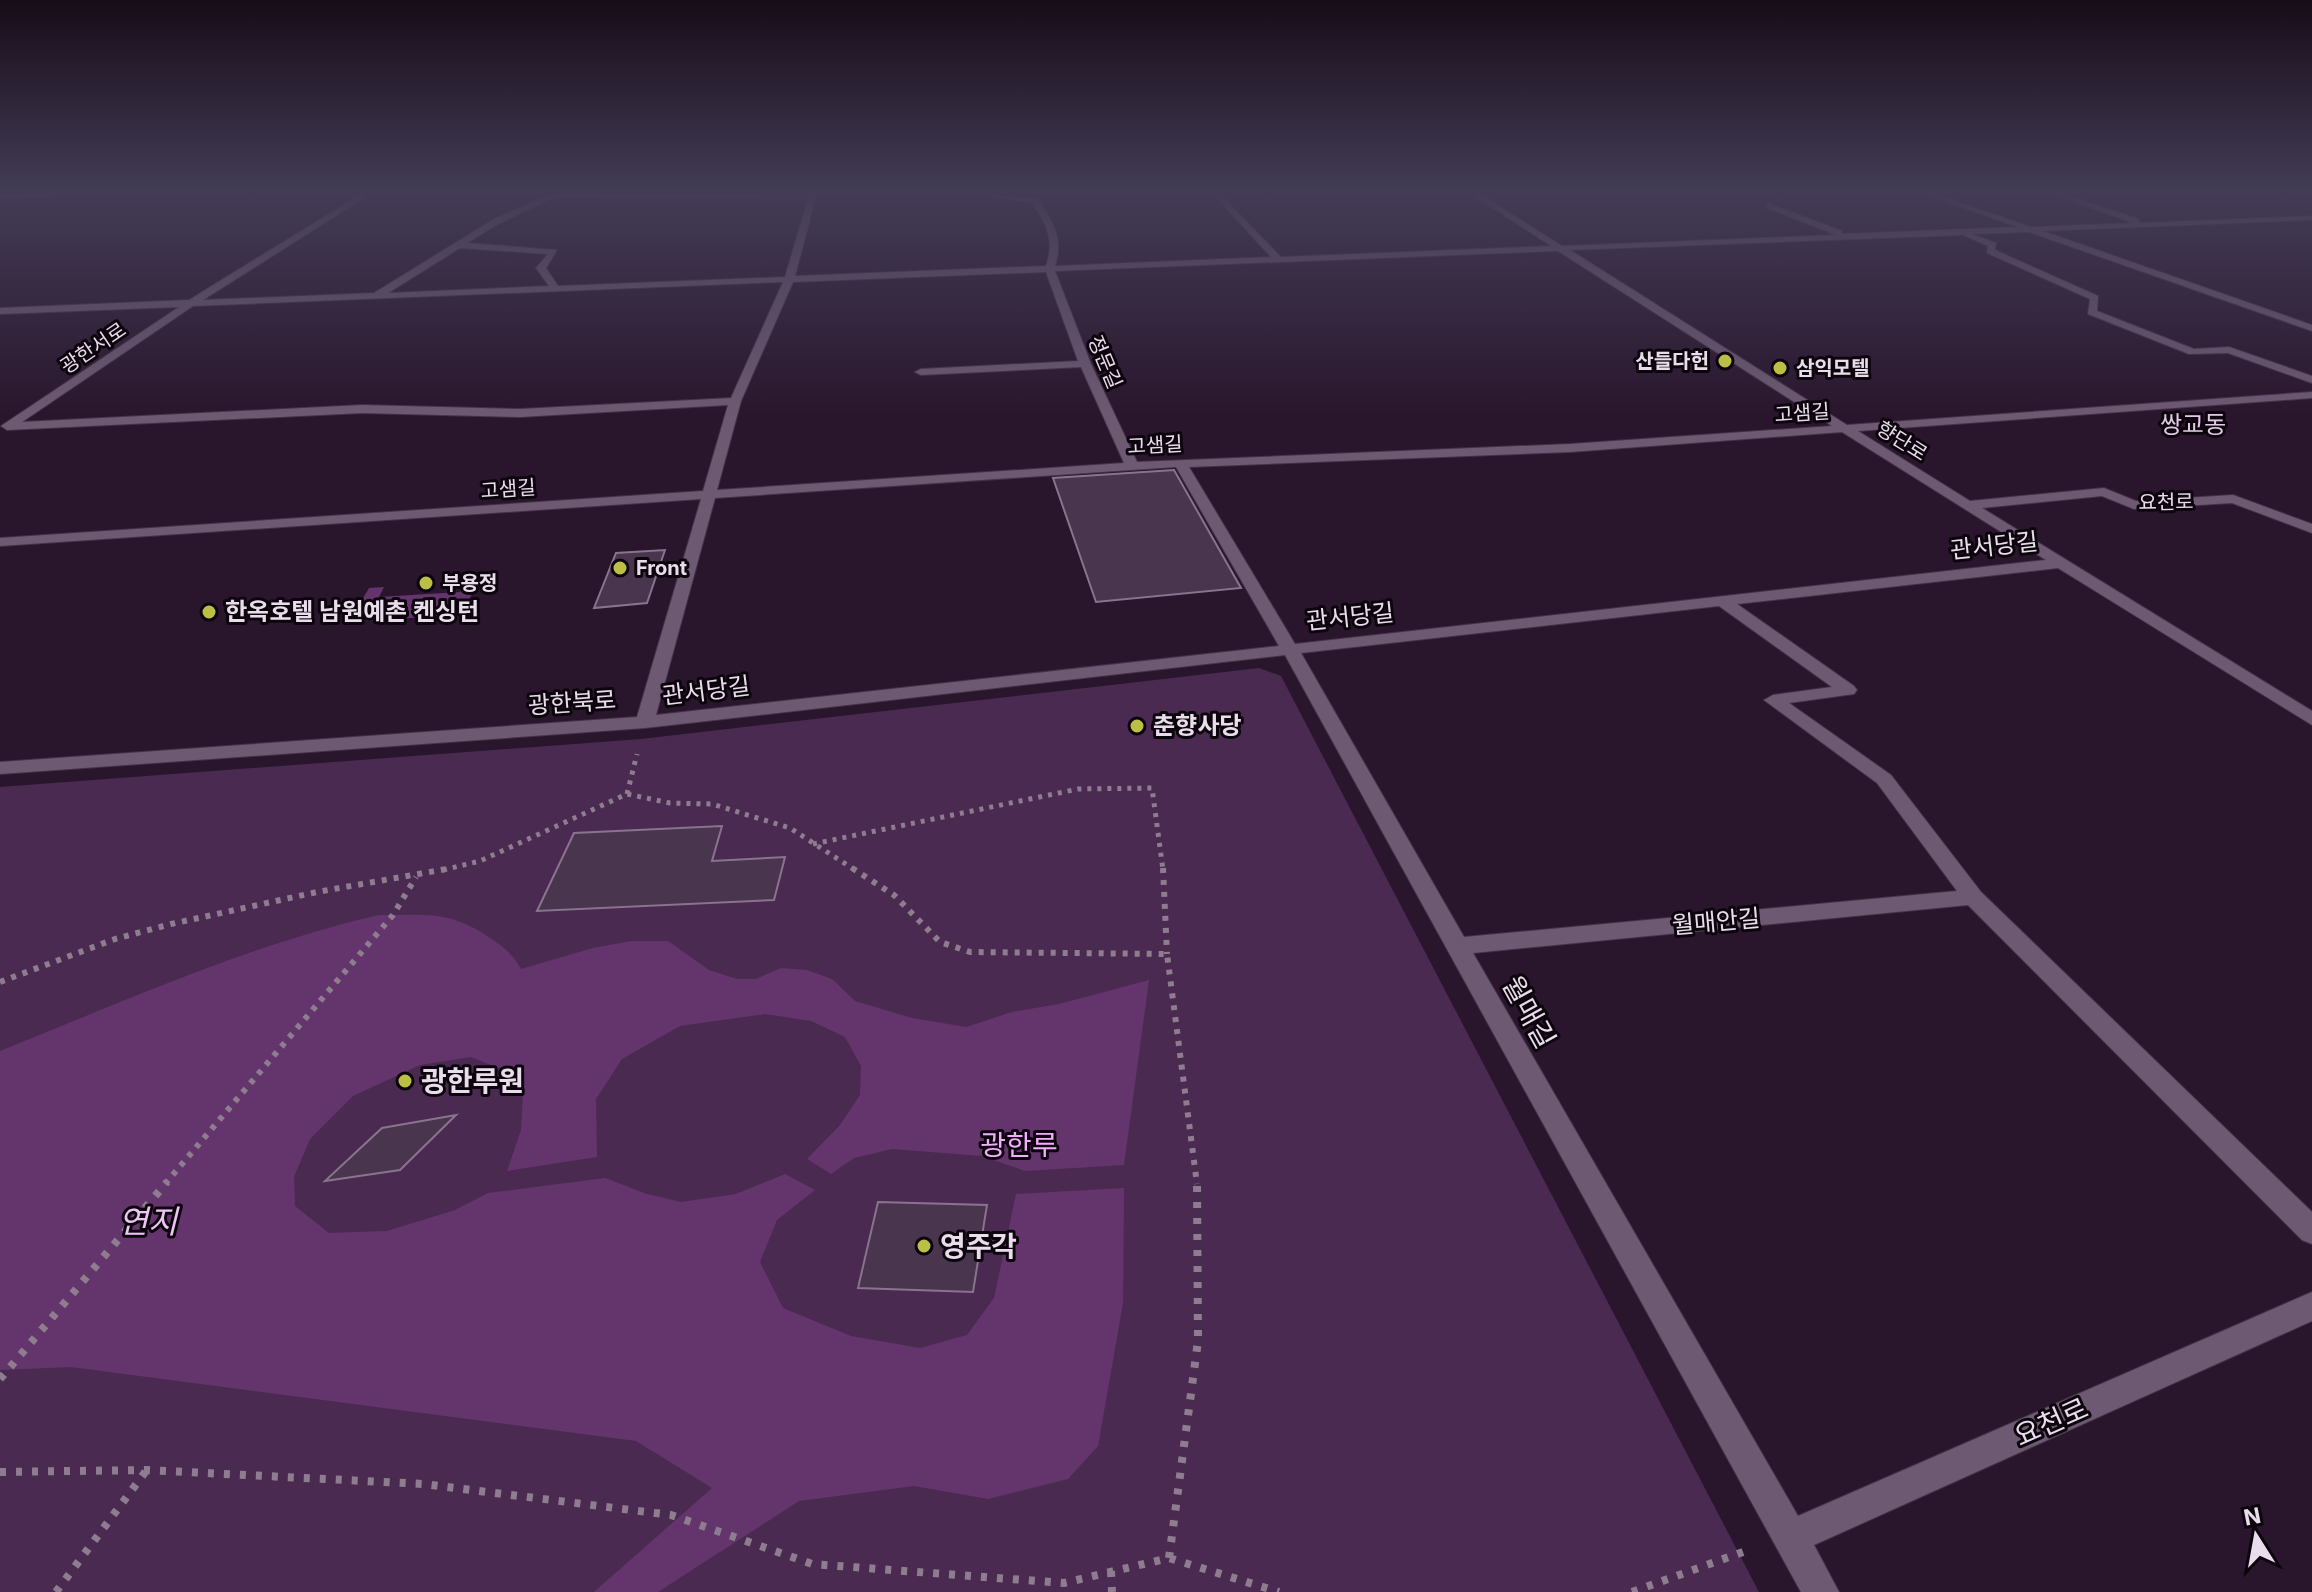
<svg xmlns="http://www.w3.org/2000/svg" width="2312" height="1592" font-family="Inter,'Noto Sans KR',sans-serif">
<rect width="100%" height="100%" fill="#29162c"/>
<!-- green -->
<polygon fill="#4b2a51" points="1259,668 1281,676 1759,1592 0,1592 0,787 641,739"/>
<!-- water -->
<g fill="#64356c">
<polygon points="483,577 464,607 443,608 439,616 366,621 371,613 353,615 369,588 384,587 379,597 460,592 468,579"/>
<path d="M379,915c49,0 71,-5 113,24 14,10 21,16 29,30l72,-21 39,-7h36l41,29 28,9h19l25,-11 26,2 25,9 23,22 57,17 54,9 46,-15 47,-8 90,-24 -25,185 -99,6 -43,-15 -90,-7 -38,9 -23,16 -24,-15 33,-34 20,-30 1,-29 -16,-29 -34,-16 -46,-7 -85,12 -58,33 -26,40 1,58 -90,14 14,-41 2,-36 -14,-22 -38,-15 -51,8 -67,31 -43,43 -16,38 1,29 34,27 58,-2 68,-21 33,-17 117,-15 42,16 34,8 55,-8 49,-20 30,16 -38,30 -17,42 23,46 68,28 69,12 47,-13 27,-37 22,-104 108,-6 -1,115 -25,143 -30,33 -80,20 -74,-13 -115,15 -141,91h-64l118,-104 -76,-47 -565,-74 -71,3v-319c125,-50 248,-106 379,-136z"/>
</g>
<!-- building -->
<g fill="#49354d" stroke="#8a738e" stroke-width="2">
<polygon points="1174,470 1241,588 1096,602 1053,478"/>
<polygon points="665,550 647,603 594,608 616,553"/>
<polygon points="722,826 712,861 785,857 774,900 537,911 574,833"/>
<polygon points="456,1115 400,1170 325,1181 382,1128"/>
<polygon points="878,1202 987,1205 973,1292 858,1288"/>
</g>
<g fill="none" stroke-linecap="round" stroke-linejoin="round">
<!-- minor casing -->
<g stroke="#443247" stroke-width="2">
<g id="minor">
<polygon points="86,193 82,195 0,198 0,194"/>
<path d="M363,193h9l-169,107 171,-7 120,-74 59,-26h264l-22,83 251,-10c9,-26 1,-41 -14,-63l-63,-10 69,6c15,23 26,40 17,67l216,-9 -59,-64h7l62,64 270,-11 -81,-53h8l84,53 274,-11 -71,-28 3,-4 74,28v3l175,-7 -94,-34h9l99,34 102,-4 -82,-30h9l79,26v4l173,-7v4l-269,11 269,94v6l-283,-99 -57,2 24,9 -1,7 103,46 -1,15 97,38 35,-2 83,29v7l-84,-30 -39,1 -101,-40 2,-15 -103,-46 1,-7 -25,-11 -393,15 277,175 465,-33v6l-454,33 112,70 134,-13 32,13 97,-6 79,29v9l-80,-30 -98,6 -32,-13 -120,12 330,203v14l-254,-157 -321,36 117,82 3,4 -3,4 -65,9 102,72 90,117 331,320v32l-10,-4 -334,-335 -495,48 325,563 514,-224v29l-498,224 25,47h-38l-516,-937 -640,73 -645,46v-12l637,-45 64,-218 -701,47v-8l703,-47 25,-86 -208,12 -158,-4 -355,17 -6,-4 178,-119 -179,7v-6l189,-8zM555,197l253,2 -23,78 -227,9 -12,-18 11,-18 -90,-7 33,-20zM460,248l88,6 -12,14 13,18 -161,7zM1558,251l274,175 -262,18 -433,18 -46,-98 -36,-93zM1046,272l32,89 -157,8 -6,3 6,3 160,-8 43,96 -407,27 24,-89 52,-119zM783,282l-52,116 -211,11 -158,-4 -340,17 171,-116zM1842,432l204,128 -751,84 -106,-177 381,-15zM1176,467l103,179 -623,69 59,-217zM1719,606l113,81 -59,8 -9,5 113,83 80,108 -493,46 -163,-284z"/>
</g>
</g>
<!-- path-far2 -->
<g stroke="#8d7d8f" stroke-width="5" stroke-dasharray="4 6" stroke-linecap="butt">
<polyline points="627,794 637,754"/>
<polyline points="813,844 1078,789 1152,788 1163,870"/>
<polyline points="443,870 480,861 627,794 670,803 712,804 790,828 855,870"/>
</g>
<!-- path-far1 -->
<g stroke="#8d7d8f" stroke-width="6" stroke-dasharray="5 7" stroke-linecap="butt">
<polyline points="852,868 894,895 940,942 970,952 1167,954 1197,1184"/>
<polyline points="1163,868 1167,954"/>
<polyline points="0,982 115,939 171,924 317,892 452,868"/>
<polyline points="165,1184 393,915 416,877"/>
</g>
<!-- path -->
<g stroke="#8d7d8f" stroke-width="8" stroke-dasharray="6 10" stroke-linecap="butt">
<polyline points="0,1379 167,1182"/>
<polyline points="0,1472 146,1470 424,1484 671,1515 812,1564 1064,1583 1169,1558 1279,1592"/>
<polyline points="1169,1558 1198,1341 1197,1182"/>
<polyline points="1111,1571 1112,1592"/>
<polyline points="56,1592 146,1471"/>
<polyline points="1632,1592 1751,1549"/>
</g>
<!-- minor -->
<use href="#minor" fill="#6e5972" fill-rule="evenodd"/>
</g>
<!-- sky -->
<linearGradient id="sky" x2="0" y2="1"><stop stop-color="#170c18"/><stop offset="0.46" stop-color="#433c56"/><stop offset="1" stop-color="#433c56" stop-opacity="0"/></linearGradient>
<rect width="2312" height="416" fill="url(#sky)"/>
<!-- markers -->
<g fill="#bbc045" stroke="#0d050e" stroke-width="3">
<circle cx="1725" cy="361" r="8"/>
<circle cx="1780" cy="368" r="8"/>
<circle cx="620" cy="568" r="8"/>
<circle cx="426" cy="583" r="8"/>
<circle cx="209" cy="612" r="8"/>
<circle cx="1137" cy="726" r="8"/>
<circle cx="405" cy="1081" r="8"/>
<circle cx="924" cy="1246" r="8"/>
</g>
<g text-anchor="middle" stroke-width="6" stroke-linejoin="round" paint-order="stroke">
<!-- far-street labels -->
<g font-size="20" fill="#e9ddeb" stroke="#0d050e">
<text transform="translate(93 348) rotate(-34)" y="7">광한서로</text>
<text transform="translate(1105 362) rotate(67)" y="7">정문길</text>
<text transform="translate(1802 413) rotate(-4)" y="7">고샘길</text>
<text transform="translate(1902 441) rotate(32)" y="7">향단로</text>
<text transform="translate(1155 445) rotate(-3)" y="7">고샘길</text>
<text transform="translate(508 489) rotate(-4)" y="7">고샘길</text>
<text transform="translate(2166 502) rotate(-1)" y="7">요천로</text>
</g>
<!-- far-poi labels -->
<g font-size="20" font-weight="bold" fill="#e9ddeb" stroke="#0d050e" text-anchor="start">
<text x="1709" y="368" text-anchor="end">산들다헌</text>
<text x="1796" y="375">삼익모텔</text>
<text x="636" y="575">Front</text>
<text x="442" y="590">부용정</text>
</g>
<!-- far-quarter labels -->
<g font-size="24" fill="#e2c9e6" stroke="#0d050e">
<text x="2193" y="433">쌍교동</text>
</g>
<!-- street labels -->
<g font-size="24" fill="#e9ddeb" stroke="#0d050e">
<text transform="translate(1994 546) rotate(-6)" y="8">관서당길</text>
<text transform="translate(1350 617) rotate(-6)" y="8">관서당길</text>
<text transform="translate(706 691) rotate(-7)" y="8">관서당길</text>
<text transform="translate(572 703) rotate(-4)" y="8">광한북로</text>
<text transform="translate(1716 922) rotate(-5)" y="8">월매안길</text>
</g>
<!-- poi labels -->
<g font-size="24" font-weight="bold" fill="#e9ddeb" stroke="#0d050e" text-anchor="start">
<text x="225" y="620">한옥호텔 남원예촌 켄싱턴</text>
<text x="1153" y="734">춘향사당</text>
</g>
<!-- near-street labels -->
<g font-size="28" fill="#e9ddeb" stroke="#0d050e">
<text transform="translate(1529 1012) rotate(61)" y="10">월매길</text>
<text transform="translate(2051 1422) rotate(-24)" y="10">요천로</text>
</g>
<!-- near-poi labels -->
<g font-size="28" font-weight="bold" fill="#e9ddeb" stroke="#0d050e" text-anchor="start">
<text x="421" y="1091">광한루원</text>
<text x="940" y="1256">영주각</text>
</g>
<!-- near-park labels -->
<g font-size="28" fill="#f3acfe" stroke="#0d050e">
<text x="1019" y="1155">광한루</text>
</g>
<!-- near-water labels -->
<g font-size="32" font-style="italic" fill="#eec4f5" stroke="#0d050e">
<text x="148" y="1233">연지</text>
</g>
</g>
<!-- north arrow -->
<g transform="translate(2256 1536) rotate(349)" stroke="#0d050e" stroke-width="6" paint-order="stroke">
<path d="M0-6L14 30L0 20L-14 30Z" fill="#e9ddeb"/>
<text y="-12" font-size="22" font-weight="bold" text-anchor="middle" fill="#e9ddeb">N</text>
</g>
</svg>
